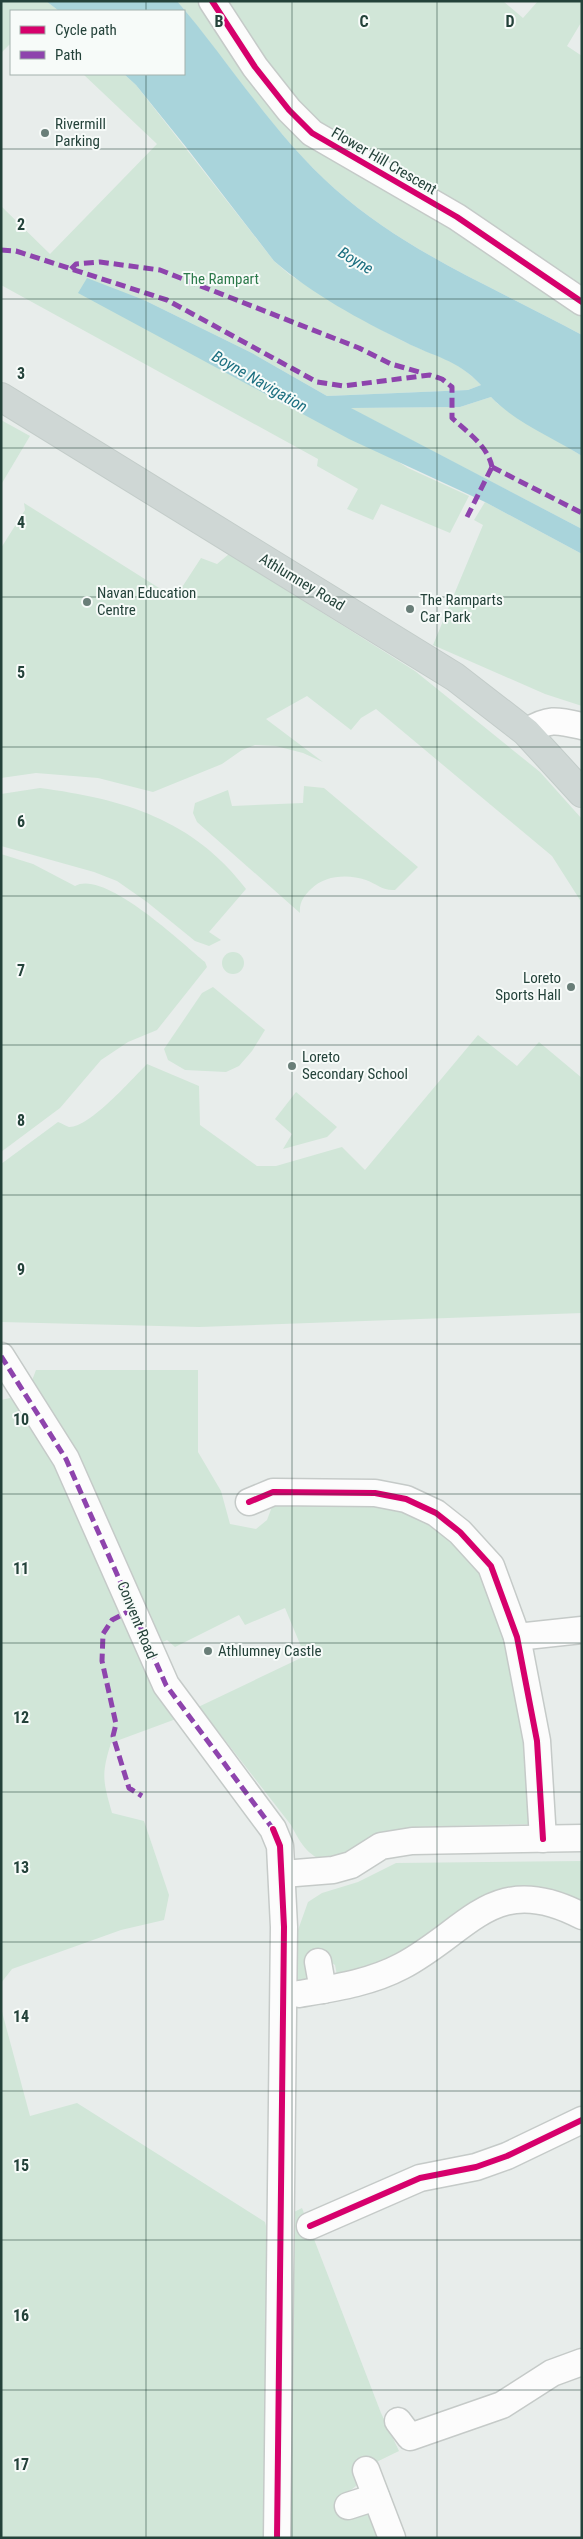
<svg xmlns="http://www.w3.org/2000/svg" width="583" height="2539" font-family="'Roboto Condensed',sans-serif">
<rect width="100%" height="100%" fill="#e8edeb"/>
<!-- green -->
<g fill="#d1e6d8">
<polygon points="1,1 46,1 59,11 11,11 11,43 1,53"/>
<path d="M177,1h326l20,17 15,-17h44v20l-15,25 15,10v279c-84,-46 -175,-82 -247,-146 -59,-52 -107,-127 -158,-188z"/>
<path d="M83,74h41l12,11 138,176 16,14c38,23 75,48 115,67 33,16 49,15 76,43l-13,5 -141,6 -75,-43 -108,-53 264,168 61,28 -19,37 -69,-29 -8,16 -26,-11 11,-20 -41,-23 1,-7 -317,-174v-79l49,48 107,-110z"/>
<polygon points="491,397 498,404 582,456 582,529 350,408 460,407"/>
<polygon points="1,420 30,436 2,483 1,482"/>
<polygon points="485,502 582,554 582,706 545,694 433,645 483,525 474,520"/>
<polygon points="24,503 175,598 201,558 217,564 229,554 415,671 540,772 582,819 582,899 580,900 552,856 376,709 361,718 351,730 307,696 266,719 323,762 303,753 276,746 255,745 242,750 222,764 153,792 98,778 36,773 1,778 1,548 25,510"/>
<path d="M304,786l20,2 94,79 -23,23c-12,1 -18,-6 -29,-10 -18,-6 -41,-5 -55,9 -7,7 -12,13 -11,24l-103,-91 -4,-9 2,-10 33,-13 4,16 71,-3z"/>
<path d="M40,788c83,11 153,31 206,101l-37,43 12,8 -12,6 -14,-5 -48,-39 -30,-21 -23,-9 -93,-26v-52z"/>
<path d="M1,854l32,10 42,22c29,-17 107,57 130,76l2,5 -50,63 -29,12 -27,18 -41,48 -59,44z"/>
<circle cx="233" cy="963" r="11"/>
<polygon points="213,987 265,1030 252,1051 239,1066 226,1072 185,1070 168,1060 164,1049 202,993"/>
<path d="M478,1035l39,31 22,-24 43,36v235l-383,14 -198,-5v-158l57,-42c3,1 8,4 11,5 20,1 63,-48 78,-63l52,22 1,39 57,41h19l66,-19 23,23z"/>
<polygon points="296,1092 337,1127 327,1137 283,1149 292,1134 275,1119"/>
<path d="M36,1370h162v82l23,39 9,33 26,5 11,-9 6,-16 93,-3 44,9 58,40 22,37 19,61 19,84 4,92 -114,3v5l-92,29c-19,-5 -26,-19 -35,-36l-91,-117 -6,1 111,-53 -20,-48 -40,17 -6,-10 -64,32 -8,-7 -10,5 -126,-262z"/>
<path d="M10,1398l6,3 43,63 117,255 -65,24c-10,32 -8,38 1,70l32,8 25,74 -5,25 -43,10 -109,39 -11,14v-583z"/>
<polygon points="582,1861 582,1906 543,1893 338,1980 335,1965 329,1961 310,1980 297,1982 298,1930 308,1902 322,1893 358,1882 396,1863"/>
<polygon points="1,2008 30,2116 77,2103 265,2222 268,2234 266,2538 1,2538"/>
<polygon points="302,2208 381,2413 399,2451 360,2470 356,2486 343,2496 358,2509 376,2514 384,2538 290,2538 290,2214"/>
</g>
<!-- water -->
<path fill="#a9d4db" d="M46,1h131c53,62 97,134 158,188 72,64 163,100 247,146v121c-30,-19 -66,-33 -91,-59l-31,10 -109,1 231,121v25l-97,-52 -136,-63 -271,-146 9,-15 57,22 108,53 75,43 141,-6 13,-5c-24,-26 -47,-28 -76,-43 -45,-22 -93,-48 -131,-81l-88,-114 -50,-62 -12,-11h60v-63h-125z"/>
<g fill="none" stroke-linecap="round" stroke-linejoin="round">
<!-- minor casing -->
<g stroke="#c5cac8" stroke-width="29">
<g id="minor">
<polyline points="212,1 255,67 289,110 312,133 457,217 582,302"/>
<path d="M526,732c23,-14 30,-12 56,-6"/>
<polyline points="1,1356 66,1459 166,1685 273,1829 280,1846 284,1927 277,2538"/>
<polyline points="249,1502 273,1492 375,1493 406,1499 436,1513 460,1532 491,1566 517,1637 537,1741 543,1839"/>
<polyline points="517,1637 582,1630"/>
<polyline points="283,1874 333,1870 351,1865 381,1846 412,1841 582,1838"/>
<polyline points="318,1962 323,1990"/>
<path d="M299,1994c35,-6 71,-11 103,-28 68,-36 92,-96 180,-50"/>
<polyline points="310,2226 420,2178 476,2167 507,2156 582,2120"/>
<polyline points="398,2421 410,2437 502,2405 552,2373 582,2362"/>
<polyline points="366,2470 392,2538"/>
<polyline points="348,2506 376,2497"/>
</g>
</g>
<!-- major casing -->
<g stroke="#c3ccc9" stroke-width="30">
<polyline id="major" points="1,397 455,677 526,732 582,793"/>
</g>
<!-- minor -->
<use href="#minor" stroke="#fcfcfc" stroke-width="26"/>
<!-- major -->
<use href="#major" stroke="#cfd7d5" stroke-width="28"/>
<!-- quiet -->
<g stroke="#8e44ad" stroke-width="5" stroke-dasharray="10 5" stroke-linecap="butt">
<path d="M1,250l15,1 151,49 150,82 26,4 87,-11 12,4 10,8v31c15,14 36,28 40,49"/>
<polyline points="71,269 76,264 100,262 160,270 359,348 391,364 423,373"/>
<polyline points="492,467 582,513"/>
<polyline points="467,517 492,467"/>
<polyline points="1,1356 66,1459 166,1685 273,1829"/>
<polyline points="133,1609 112,1620 103,1634 102,1661 116,1724 113,1736 129,1788 142,1796"/>
</g>
<!-- cycleway casing -->
<g stroke="#f7fbf9" stroke-width="9">
<g id="cycleway">
<polyline points="212,1 255,67 289,110 312,133 457,217 582,302"/>
<polyline points="249,1502 273,1492 375,1493 406,1499 436,1513 460,1532 491,1566 517,1637 537,1741 543,1839"/>
<polyline points="273,1829 280,1846 284,1927 277,2538"/>
<polyline points="310,2226 420,2178 476,2167 507,2156 582,2120"/>
</g>
</g>
<!-- cycleway -->
<use href="#cycleway" stroke="#d6006c" stroke-width="6"/>
</g>
<!-- grid -->
<path fill="none" stroke="#24423a" stroke-width="1" stroke-opacity="0.55" d="M146,1v10M292,1v2537M437,1v2537M146,74v2464M1,149h581M1,299h581M1,448h581M1,597h581M1,747h581M1,896h581M1,1045h581M1,1195h581M1,1344h581M1,1494h581M1,1643h581M1,1792h581M1,1942h581M1,2091h581M1,2240h581M1,2390h581"/>
<!-- markers -->
<g fill="#697e78" stroke="#f7fbf9" stroke-width="2">
<circle cx="45" cy="133" r="5"/>
<circle cx="87" cy="602" r="5"/>
<circle cx="410" cy="609" r="5"/>
<circle cx="571" cy="987" r="5"/>
<circle cx="292" cy="1066" r="5"/>
<circle cx="208" cy="1651" r="5"/>
</g>
<g text-anchor="middle" stroke-width="4" stroke-linejoin="round" paint-order="stroke">
<!-- poi labels -->
<g font-size="15" fill="#24423a" stroke="#f7fbf9" text-anchor="start">
<text x="55" y="129">Rivermill<tspan x="55" dy="17">Parking</tspan></text>
<text x="97" y="598">Navan Education<tspan x="97" dy="17">Centre</tspan></text>
<text x="420" y="605">The Ramparts<tspan x="420" dy="17">Car Park</tspan></text>
<text x="561" y="983" text-anchor="end">Loreto<tspan x="561" dy="17">Sports Hall</tspan></text>
<text x="302" y="1062">Loreto<tspan x="302" dy="17">Secondary School</tspan></text>
<text x="218" y="1656">Athlumney Castle</text>
</g>
<!-- street labels -->
<g font-size="15" fill="#24423a" stroke="#f7fbf9">
<text transform="translate(384 161) rotate(30)" y="5">Flower Hill Crescent</text>
<text transform="translate(302 582) rotate(31)" y="5">Athlumney Road</text>
<text transform="translate(137 1620) rotate(68)" y="5">Convent Road</text>
</g>
<!-- park labels -->
<g font-size="15" fill="#2d7a4b" stroke="#f7fbf9">
<text x="221" y="284">The Rampart</text>
</g>
<!-- water labels -->
<g font-size="16" font-style="italic" fill="#1c6f80" stroke="#f7fbf9">
<text transform="translate(356 260) rotate(31)" y="6">Boyne</text>
<text transform="translate(260 381) rotate(30)" y="6">Boyne Navigation</text>
</g>
</g>
<g font-size="16" text-anchor="middle" font-weight="bold" fill="#24423a" stroke="#f7fbf9" stroke-width="4" stroke-linejoin="round" paint-order="stroke">
<text x="219" y="27">B</text>
<text x="364" y="27">C</text>
<text x="510" y="27">D</text>
<text x="21" y="230">2</text>
<text x="21" y="379">3</text>
<text x="21" y="528">4</text>
<text x="21" y="678">5</text>
<text x="21" y="827">6</text>
<text x="21" y="976">7</text>
<text x="21" y="1126">8</text>
<text x="21" y="1275">9</text>
<text x="21" y="1425">10</text>
<text x="21" y="1574">11</text>
<text x="21" y="1723">12</text>
<text x="21" y="1873">13</text>
<text x="21" y="2022">14</text>
<text x="21" y="2171">15</text>
<text x="21" y="2321">16</text>
<text x="21" y="2470">17</text>
</g>
<!-- border -->
<rect width="583" height="2539" fill="none" stroke="#24423a" stroke-width="5"/>
<!-- legend -->
<rect x="10" y="10" width="175" height="65" fill="#f7fbf9" stroke="#a3b1ad"/>
<rect x="20" y="26" width="25" height="8" fill="#d6006c" stroke="#a3b1ad"/>
<text x="55" y="35" font-size="15" fill="#24423a">Cycle path</text>
<rect x="20" y="51" width="25" height="8" fill="#8e44ad" stroke="#a3b1ad"/>
<text x="55" y="60" font-size="15" fill="#24423a">Path</text>
</svg>
